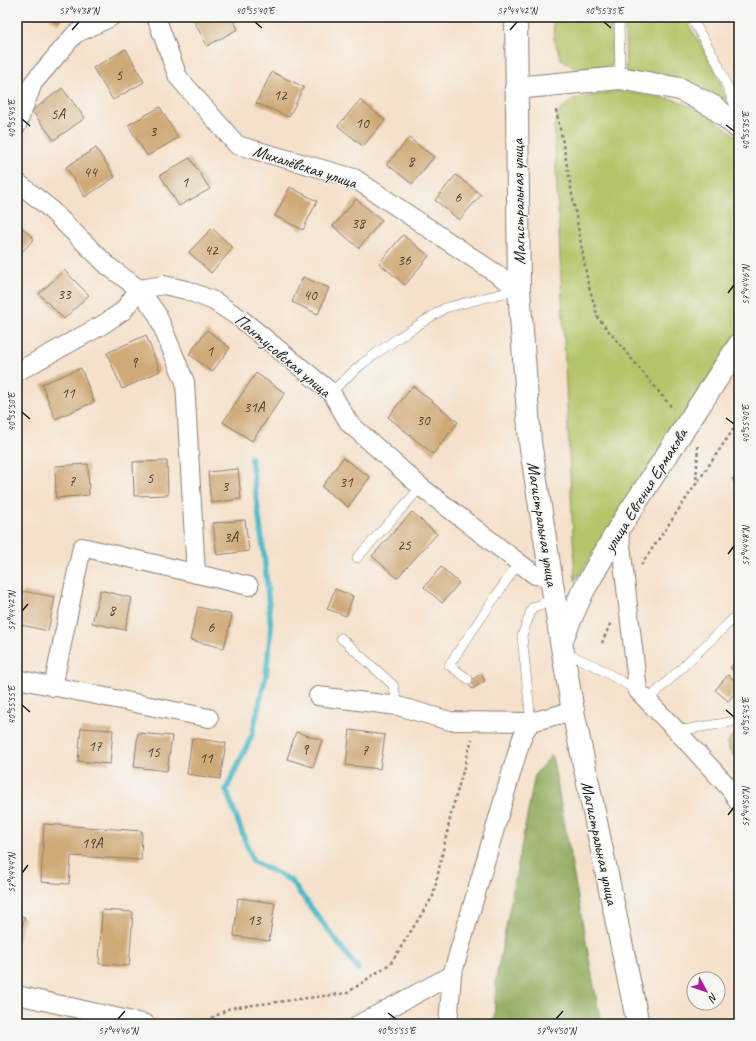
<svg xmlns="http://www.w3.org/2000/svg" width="756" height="1041" font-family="Caveat,sans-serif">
<rect width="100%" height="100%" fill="#f6f6f2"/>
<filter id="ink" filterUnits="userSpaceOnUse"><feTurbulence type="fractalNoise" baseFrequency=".025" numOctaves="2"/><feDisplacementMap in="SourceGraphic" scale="8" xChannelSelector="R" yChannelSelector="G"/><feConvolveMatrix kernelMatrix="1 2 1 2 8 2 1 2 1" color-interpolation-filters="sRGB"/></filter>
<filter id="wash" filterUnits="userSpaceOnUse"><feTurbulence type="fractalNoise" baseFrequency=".012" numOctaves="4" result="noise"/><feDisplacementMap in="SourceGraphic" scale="16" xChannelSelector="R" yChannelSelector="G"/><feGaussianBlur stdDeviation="0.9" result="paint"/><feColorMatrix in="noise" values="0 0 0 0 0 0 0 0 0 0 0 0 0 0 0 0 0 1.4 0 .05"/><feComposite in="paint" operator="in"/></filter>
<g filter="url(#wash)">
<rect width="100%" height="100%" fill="#f5e1cb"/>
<!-- green -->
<g fill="#b4c467" stroke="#687042">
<polygon points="553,17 611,17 612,66 576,69 561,60 554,38"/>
<polygon points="625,17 684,17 715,69 730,108 626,73"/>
<polygon points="617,91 676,100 709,115 739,138 739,330 575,581 554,125 560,110 574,99"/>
</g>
<!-- forest -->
<g fill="#8faa5c" stroke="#56633c">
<polygon points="737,733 739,733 739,761 729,751 727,744 731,737"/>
<polygon points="552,755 601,1024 494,1024 496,979 535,774"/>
</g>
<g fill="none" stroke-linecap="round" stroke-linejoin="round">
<!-- stream -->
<polyline stroke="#4ebac9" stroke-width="5.5" points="251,458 264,554 271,628 266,675 252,735 226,790 253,861 290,880 358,969"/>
</g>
<g id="blocks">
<!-- building -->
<g fill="#cfa976">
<polygon points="48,17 65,17 58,25"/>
<polygon points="192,17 231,17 238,29 207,46"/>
<polygon points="126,49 144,82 113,100 93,68"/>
<polygon points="272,72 304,87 289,117 256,103"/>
<polygon points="62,88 85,118 54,140 32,111"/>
<polygon points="360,100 385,120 363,146 338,126"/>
<polygon points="160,107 178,138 147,156 128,125"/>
<polygon points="409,138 434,157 412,184 387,164"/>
<polygon points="96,148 115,177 85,197 66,167"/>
<polygon points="190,158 210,189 179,206 160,175"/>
<polygon points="456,175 481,195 459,220 435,200"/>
<polygon points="290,187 317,201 303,230 275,216"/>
<polygon points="356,199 382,220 359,248 333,226"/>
<polygon points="17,223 34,239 17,257"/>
<polygon points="212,228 233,248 211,273 189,252"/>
<polygon points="403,235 429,256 405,285 379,263"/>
<polygon points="64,270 89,295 64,319 39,294"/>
<polygon points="303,277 329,288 318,314 292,302"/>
<polygon points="207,330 230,348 212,372 189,354"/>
<polygon points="146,335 160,371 122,389 107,353"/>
<polygon points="81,368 94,402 55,419 42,384"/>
<polygon points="256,373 285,393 252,441 223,422"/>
<polygon points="413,386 458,422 433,454 388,417"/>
<polygon points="343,458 370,477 348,507 322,487"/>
<polygon points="167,461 168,495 134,496 133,462"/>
<polygon points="88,464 89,495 56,498 55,466"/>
<polygon points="238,469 241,499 211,503 208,472"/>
<polygon points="739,472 739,486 732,479"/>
<polygon points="412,512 437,534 397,578 372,556"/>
<polygon points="245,520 249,551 217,555 213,523"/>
<polygon points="441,567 459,583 442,603 424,587"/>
<polygon points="335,589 353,596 346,616 327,609"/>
<polygon points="100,590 132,598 125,630 92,623"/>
<polygon points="23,591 55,597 48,631 17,624"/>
<polygon points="198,607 232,615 224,648 190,640"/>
<polygon points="739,656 739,675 730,668"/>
<polygon points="481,674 485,681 472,689 467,683"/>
<polygon points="728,675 739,684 739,688 728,701 715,690"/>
<polygon points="81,728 113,730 110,764 78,761"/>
<polygon points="350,730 385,735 380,769 346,765"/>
<polygon points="296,732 322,740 313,767 287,759"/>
<polygon points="138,733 172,736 167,771 134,767"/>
<polygon points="192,738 226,743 220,779 187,774"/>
<polygon points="44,824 142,831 141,860 71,856 69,884 41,882"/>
<polygon points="238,898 275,903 269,941 234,936"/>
<polygon points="102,910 133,912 129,966 99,964"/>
<polygon points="17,915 25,917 17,944"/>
</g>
</g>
</g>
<g filter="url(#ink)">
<use href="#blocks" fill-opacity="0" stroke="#887e74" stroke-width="1"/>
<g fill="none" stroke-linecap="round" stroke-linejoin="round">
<!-- lane casing -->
<g stroke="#887e74" stroke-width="10">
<g id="lane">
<polyline points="619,17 620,78"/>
<polyline points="691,17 718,64 739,116"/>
<polyline points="331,392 363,363 398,338 445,308 519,289"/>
<polyline points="357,558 421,487"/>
<polyline points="341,638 393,685 398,706"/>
<polyline points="565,653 595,666 638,691"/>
<polyline points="468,679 449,665 519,562"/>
<polyline points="647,701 739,613"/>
<polyline points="531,722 522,636 532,608 554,599"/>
<polyline points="677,731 731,722"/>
</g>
</g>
<!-- street casing -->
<g stroke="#887e74" stroke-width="20">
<g id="street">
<polyline points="156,17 178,77 237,145 354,178 519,289"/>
<polyline points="17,125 33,83 75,34 111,17"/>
<polyline points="17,182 47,206 108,266 139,289 164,285 186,290 214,301 241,319 331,392 349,423 421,487 535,575 551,577"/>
<polyline points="17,372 102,325 123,311 139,289 157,314 185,382 196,574"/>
<polyline points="619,528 638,691 677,731 731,790 739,803"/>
<polyline points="17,679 209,718"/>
<polyline points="53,687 82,547 249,586"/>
<polyline points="318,696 398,706 450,721 531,722 573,711"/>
<polyline points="17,995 146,1024"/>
<polyline points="359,1024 452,975"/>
<polyline points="448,1024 452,975 518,750 524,732 531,722"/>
</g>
</g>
<!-- secondary casing -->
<g stroke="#887e74" stroke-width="24">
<g id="secondary">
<polyline points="516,88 620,78 680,89 714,107 739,128"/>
<polyline points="561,641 582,593 619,528 739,345"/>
</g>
</g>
<!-- highway casing -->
<g stroke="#887e74" stroke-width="24">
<polyline id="highway" points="516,17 519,289 530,442 561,641 573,711 638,1024"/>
</g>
<!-- path -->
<g stroke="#887e74" stroke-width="2.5" stroke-dasharray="3 3" stroke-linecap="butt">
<polyline points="631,18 678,22"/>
<polyline points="707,20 720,17"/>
<polyline points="556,110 562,138 588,283 598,318 673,409"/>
<polyline points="696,485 698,444"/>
<polyline points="641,565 739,421"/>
<polyline points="602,643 611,622"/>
<polyline points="201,1024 230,1008 347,993 391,963 433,896 452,810 472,739"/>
</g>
<!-- lane -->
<use href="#lane" stroke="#fff" stroke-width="9"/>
<!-- street -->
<use href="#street" stroke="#fff" stroke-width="18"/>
<!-- secondary -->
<use href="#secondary" stroke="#fff" stroke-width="22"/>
<!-- highway -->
<use href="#highway" stroke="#fff" stroke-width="22"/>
</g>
</g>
<!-- ticks -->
<path fill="none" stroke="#1c1c1c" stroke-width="1.5" d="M255,22l7,6M604,22l7,6M72,30l7,-8M510,30l7,-8M22,119l8,7M726,125l8,6M728,293l6,-8M22,412l8,7M726,418l8,6M728,554l6,-8M22,611l6,-7M22,705l8,7M726,710l8,7M728,815l6,-8M22,873l6,-8M388,1013l8,6M118,1019l7,-8M556,1019l7,-8"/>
<g text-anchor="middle" stroke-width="3" stroke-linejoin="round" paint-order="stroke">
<!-- number labels -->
<g font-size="15" fill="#493f32">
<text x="119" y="80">5</text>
<text x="280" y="100">12</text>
<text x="58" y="119">5А</text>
<text x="362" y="128">10</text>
<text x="153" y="136">3</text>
<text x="411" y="166">8</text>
<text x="90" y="177">44</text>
<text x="185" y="187">1</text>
<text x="458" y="202">6</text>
<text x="358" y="228">38</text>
<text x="211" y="255">42</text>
<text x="404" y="265">36</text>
<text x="64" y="299">33</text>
<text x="310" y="300">40</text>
<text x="210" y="356">1</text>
<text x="134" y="367">9</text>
<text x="68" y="398">11</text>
<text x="254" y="412">31А</text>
<text x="423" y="425">30</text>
<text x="150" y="483">5</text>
<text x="72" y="486">7</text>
<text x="346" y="487">31</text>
<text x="225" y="491">3</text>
<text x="231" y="542">3А</text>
<text x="404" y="550">25</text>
<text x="112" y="615">8</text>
<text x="211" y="632">6</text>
<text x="95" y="751">17</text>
<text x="305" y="754">9</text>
<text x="365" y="755">7</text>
<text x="153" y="757">15</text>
<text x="206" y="763">11</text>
<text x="92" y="848">19А</text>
<text x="254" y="925">13</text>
</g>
<!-- street labels -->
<g font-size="17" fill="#1c1c1c" stroke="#f6f6f2">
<text transform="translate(305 166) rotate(18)" y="6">Михалёвская улица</text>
<text transform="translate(518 202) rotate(-91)" y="6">Магистральная улица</text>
<text transform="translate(283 355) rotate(40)" y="6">Пантусовская улица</text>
<text transform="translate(645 490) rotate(-58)" y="6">улица Евгения Ермакова</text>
<text transform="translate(543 524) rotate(81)" y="6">Магистральная улица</text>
<text transform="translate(600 843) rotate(78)" y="6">Магистральная улица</text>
</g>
</g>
<!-- margin -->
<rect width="756" height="1041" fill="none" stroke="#f6f6f2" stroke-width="44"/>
<!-- north arrow -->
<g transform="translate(706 991) rotate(130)"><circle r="19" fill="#f6f6f2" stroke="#9f9f9c"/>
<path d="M0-3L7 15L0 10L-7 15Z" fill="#b5179e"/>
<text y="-6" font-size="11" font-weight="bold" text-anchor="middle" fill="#1c1c1c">N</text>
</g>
<rect x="22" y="22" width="712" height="997" fill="none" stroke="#1c1c1c" stroke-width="1.5"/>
<g font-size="10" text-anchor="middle" fill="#1c1c1c">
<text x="79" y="14">57°44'38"N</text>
<text x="255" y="14">40°55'40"E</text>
<text x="517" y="14">57°44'42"N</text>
<text x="604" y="14">40°55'35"E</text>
<text transform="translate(11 119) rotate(-90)" y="4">40°55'45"E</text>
<text transform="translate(745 131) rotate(-90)" y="4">40°55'35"E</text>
<text transform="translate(745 285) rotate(-90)" y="4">57°44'46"N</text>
<text transform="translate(11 412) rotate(-90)" y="4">40°55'50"E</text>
<text transform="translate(745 424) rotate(-90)" y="4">40°55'40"E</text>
<text transform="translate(745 546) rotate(-90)" y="4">57°44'48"N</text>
<text transform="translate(11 611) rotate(-90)" y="4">57°44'42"N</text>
<text transform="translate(11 705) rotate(-90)" y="4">40°55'55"E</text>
<text transform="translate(745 717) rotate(-90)" y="4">40°55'45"E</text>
<text transform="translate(745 807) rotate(-90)" y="4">57°44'50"N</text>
<text transform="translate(11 873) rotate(-90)" y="4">57°44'44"N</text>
<text x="118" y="1034">57°44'46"N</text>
<text x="396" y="1034">40°55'55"E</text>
<text x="556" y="1034">57°44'50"N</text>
</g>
</svg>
